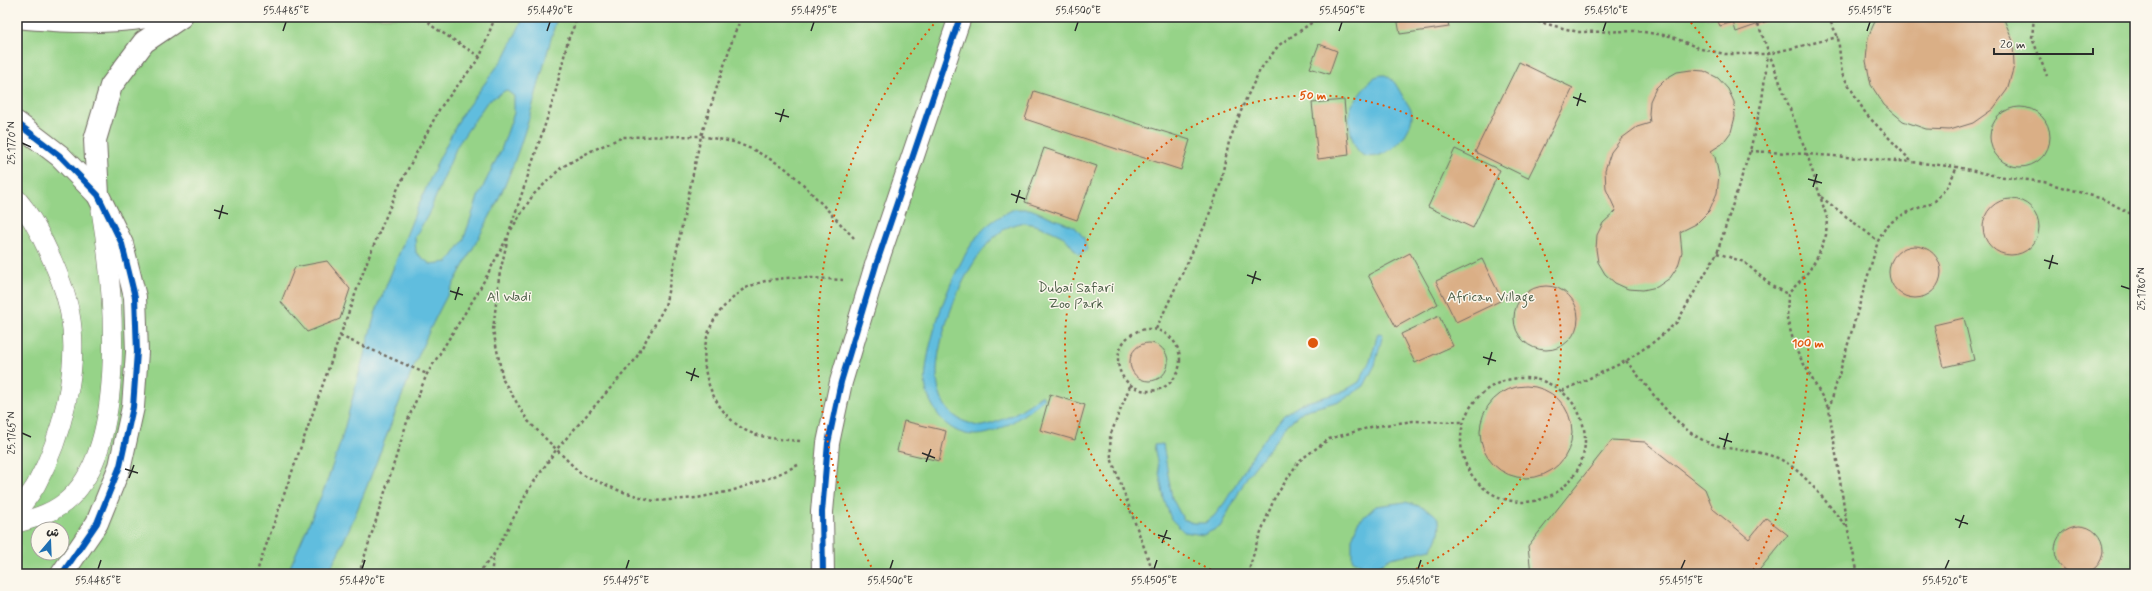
<svg xmlns="http://www.w3.org/2000/svg" width="2152" height="591" font-family="Mynerve,'Playpen Sans Arabic',sans-serif">
<rect width="100%" height="100%" fill="#fbf7ec"/>
<filter id="ink" filterUnits="userSpaceOnUse"><feTurbulence type="fractalNoise" baseFrequency=".025" numOctaves="2"/><feDisplacementMap in="SourceGraphic" scale="8" xChannelSelector="R" yChannelSelector="G"/><feConvolveMatrix kernelMatrix="1 2 1 2 8 2 1 2 1" color-interpolation-filters="sRGB"/></filter>
<filter id="wash" filterUnits="userSpaceOnUse"><feTurbulence type="fractalNoise" baseFrequency=".012" numOctaves="4" result="noise"/><feDisplacementMap in="SourceGraphic" scale="16" xChannelSelector="R" yChannelSelector="G"/><feGaussianBlur stdDeviation="0.9" result="paint"/><feColorMatrix in="noise" values="0 0 0 0 0 0 0 0 0 0 0 0 0 0 0 0 0 1.4 0 .05"/><feComposite in="paint" operator="in"/></filter>
<g filter="url(#wash)">
<rect width="100%" height="100%" fill="#f3e3c8"/>
<!-- green -->
<path fill="#96d388" stroke="#607f5a" fill-rule="evenodd" d="M17,17h2118v557h-2118zM38,529h24v24h-24z"/>
<!-- water -->
<g fill="#60bdde" stroke="#467484" fill-rule="evenodd">
<path d="M524,17h33c-16,56 -29,115 -52,168 -25,56 -59,106 -83,162 -33,76 -57,154 -94,227h-41l38,-87 16,-46 34,-127 41,-103 22,-50 24,-47 43,-58zM506,90l8,6v17l-13,37 -23,47 -15,44 -15,21 -18,2 -14,-11 -1,-16 13,-22 29,-69 30,-44z"/>
<path d="M1385,75c10,5 12,12 17,20 4,8 10,12 10,22 -2,20 -27,44 -47,39 -13,-4 -18,-35 -15,-47 1,-4 18,-26 21,-29 4,-4 9,-5 14,-5z"/>
<path d="M1014,209h16l45,18 9,11 3,12 -8,5c-5,-5 -9,-12 -14,-17 -7,-5 -36,-17 -45,-15 -46,8 -84,110 -83,151 0,23 10,43 32,49 4,2 10,4 14,3 22,-5 41,-17 59,-31l2,4c-28,22 -67,55 -101,22 -6,-7 -15,-22 -17,-32 -6,-36 30,-132 56,-158 9,-10 20,-16 32,-22z"/>
<polygon points="1378,333 1383,334 1375,365 1364,386 1343,400 1303,411 1288,424 1247,477 1220,527 1203,535 1184,532 1171,519 1164,499 1154,445 1163,444 1172,498 1183,519 1193,523 1205,523 1214,516 1225,502 1256,450 1284,415 1303,403 1342,392 1359,382 1370,361"/>
<path d="M1405,502c30,8 45,15 27,47l-41,9 -12,7 -14,2 -13,-8v-20l6,-17 18,-16z"/>
</g>
<g id="blocks">
<!-- building -->
<g fill="#daaf86">
<polygon points="1397,17 1447,17 1449,27 1400,34"/>
<polygon points="1716,17 1779,17 1736,32 1733,22 1720,26"/>
<polygon points="1877,17 2003,17 2013,41 2014,66 2007,90 1993,109 1973,123 1950,130 1926,129 1903,121 1884,105 1871,85 1866,61 1868,37"/>
<polygon points="1319,44 1337,51 1329,74 1310,68"/>
<polygon points="1519,62 1573,88 1528,178 1475,152"/>
<polygon points="1691,70 1704,71 1718,78 1728,89 1734,102 1735,117 1731,132 1722,144 1711,151 1715,157 1719,175 1717,193 1709,211 1696,224 1680,232 1682,252 1678,266 1670,278 1657,287 1643,290 1628,289 1615,283 1605,274 1598,262 1596,249 1597,235 1603,223 1616,211 1606,189 1605,170 1611,152 1622,138 1637,127 1650,123 1649,114 1650,101 1656,88 1665,79 1677,72"/>
<polygon points="1034,91 1190,140 1181,170 1025,119"/>
<polygon points="1344,100 1349,155 1318,159 1312,103"/>
<circle cx="2020" cy="137" r="30"/>
<polygon points="1044,148 1097,166 1077,220 1025,202"/>
<polygon points="1455,149 1500,170 1473,228 1428,207"/>
<circle cx="2011" cy="227" r="28"/>
<circle cx="1915" cy="272" r="26"/>
<polygon points="1410,253 1438,304 1396,327 1368,275"/>
<polygon points="1482,259 1502,300 1456,322 1436,281"/>
<polygon points="327,261 350,289 340,319 307,332 281,302 295,267"/>
<circle cx="1546" cy="318" r="32"/>
<polygon points="1439,316 1453,346 1415,363 1401,334"/>
<polygon points="1964,318 1974,360 1944,367 1934,325"/>
<circle cx="1149" cy="362" r="19"/>
<circle cx="1526" cy="432" r="46"/>
<polygon points="1050,394 1085,405 1075,440 1040,430"/>
<polygon points="904,421 946,431 939,461 897,451"/>
<polygon points="1612,440 1645,442 1705,489 1713,509 1749,539 1766,518 1788,535 1756,574 1531,574 1528,546"/>
<circle cx="2079" cy="550" r="24"/>
</g>
</g>
</g>
<g filter="url(#ink)">
<use href="#blocks" fill-opacity="0" stroke="#716b62" stroke-width="1"/>
<g fill="none" stroke-linecap="round" stroke-linejoin="round">
<!-- service casing -->
<g stroke="#716b62" stroke-width="20">
<g id="service">
<path d="M17,199c13,15 23,34 31,52 10,21 18,41 22,63 10,54 -8,123 -34,171 -5,9 -13,18 -19,27"/>
<path d="M17,523c19,-5 39,-11 54,-26 58,-57 42,-213 30,-287"/>
</g>
</g>
<!-- minor casing -->
<g stroke="#716b62" stroke-width="24">
<g id="minor">
<path d="M17,17c43,4 87,7 130,0"/>
<polyline points="17,123 60,156 98,195 122,244 135,297 137,352 133,407 120,466 97,523 62,574"/>
<polyline points="98,195 95,140 111,86 144,42 181,17"/>
<polyline points="823,574 822,512 828,443 841,382 877,262 960,17"/>
</g>
</g>
<!-- path -->
<g stroke="#716b62" stroke-width="2.5" stroke-dasharray="3 3" stroke-linecap="butt">
<polyline points="425,17 432,26 480,57"/>
<polyline points="1520,17 1578,32 1637,31 1670,36 1701,49 1725,54 1768,54 1838,37"/>
<polyline points="1828,17 1838,37 1842,74 1866,114 1912,162 1957,167 1996,176 2044,182 2103,199 2135,216"/>
<polyline points="2034,17 2032,38 2047,76"/>
<polyline points="1758,24 1807,154 1827,218 1826,235 1818,256 1809,271 1788,294 1787,319 1796,350 1829,409"/>
<polyline points="1750,151 1807,154 1911,162"/>
<polyline points="1821,197 1878,241"/>
<polyline points="510,229 554,98 568,40 578,17"/>
<polyline points="1717,253 1744,262 1773,287 1788,294"/>
<circle cx="1149" cy="360" r="31"/>
<polyline points="1156,329 1206,223 1220,185 1229,142 1245,101 1260,70 1279,45 1320,17"/>
<polyline points="340,336 427,374"/>
<path d="M1626,361c21,24 45,61 73,77 25,14 48,10 73,18 28,8 55,48 74,70"/>
<circle cx="1523" cy="440" r="62"/>
<polyline points="1130,386 1110,436 1111,458 1154,574"/>
<polyline points="1562,391 1626,361 1655,341 1677,322 1717,253 1750,151 1762,100 1768,54"/>
<path d="M800,441c-19,-2 -40,-2 -57,-12 -43,-28 -54,-93 -13,-128 4,-4 9,-9 14,-12 31,-16 65,-11 99,-9"/>
<polyline points="798,465 772,477 731,491 697,498 654,501 620,491 581,474 528,421 503,380 493,330 499,277 509,233 533,195 562,167 591,151 623,137 701,136 734,142 754,150 784,167 802,183 854,238"/>
<polyline points="256,574 340,336 368,259 398,188 440,108 480,57 495,17"/>
<polyline points="359,574 407,422 427,374 478,292 508,236"/>
<polyline points="478,574 494,554"/>
<polyline points="491,574 494,554 529,489 556,450 635,360 665,306 701,136 735,32 742,17"/>
<polyline points="1248,574 1257,542 1274,499 1299,461 1329,439 1371,427 1413,421 1462,422"/>
<polyline points="1858,574 1847,526 1829,409 1878,241 1887,225 1904,214 1935,201 1948,186 1957,167"/>
</g>
<!-- service -->
<use href="#service" stroke="#fff" stroke-width="19"/>
<!-- minor -->
<use href="#minor" stroke="#fff" stroke-width="22"/>
<!-- cycleway casing -->
<g stroke="#fbf7ec" stroke-width="8">
<g id="cycleway">
<polyline points="17,123 60,156 98,195 122,244 135,297 137,352 133,407 120,466 97,523 62,574"/>
<polyline points="823,574 822,512 828,443 841,382 877,262 960,17"/>
</g>
</g>
<!-- cycleway -->
<use href="#cycleway" stroke="#0057b8" stroke-width="6"/>
</g>
</g>
<!-- ticks -->
<path fill="none" stroke="#2b2b2b" stroke-width="1.5" d="M283,31l3,-9M547,31l3,-9M811,31l3,-9M1075,31l3,-9M1339,31l3,-9M1603,31l3,-9M1867,31l3,-9M1573,97l13,5M1577,106l4,-13M775,113l14,4M780,122l4,-13M22,143l9,4M1808,179l14,4M1813,187l4,-13M1011,194l14,5M1016,203l4,-13M214,210l14,4M219,219l4,-14M2044,260l14,4M2049,269l4,-14M1247,275l14,5M1252,284l4,-13M2121,286l9,3M450,291l13,4M455,300l4,-13M1483,357l13,4M1488,365l4,-13M686,372l13,5M691,381l4,-13M22,433l9,4M1719,438l13,4M1724,447l4,-14M922,453l13,5M926,462l5,-13M125,469l13,4M129,478l5,-13M1955,519l13,5M1959,528l5,-13M1158,535l13,4M1162,543l5,-13M98,569l3,-9M362,569l3,-9M626,569l3,-9M890,569l3,-9M1154,569l3,-9M1418,569l3,-9M1681,569l4,-9M1945,569l4,-9"/>
<!-- distance rings -->
<g fill="none" stroke="#df570e" stroke-width="2" stroke-dasharray="2 4">
<path d="M1222 574A248 248 0 1 1 1404 574"/>
<path d="M874 572A495 495 0 0 1 939 18M1687 18A495 495 0 0 1 1752 572"/>
</g>
<g text-anchor="middle" stroke-width="3" stroke-linejoin="round" paint-order="stroke">
<!-- park labels -->
<g font-size="14" fill="#4b5d47" stroke="#fbf7ec">
<text x="1076" y="292">Dubai Safari<tspan x="1076" dy="16">Zoo Park</tspan></text>
<text x="509" y="301">Al Wadi</text>
<text x="1491" y="301">African Village</text>
</g>
</g>
<circle cx="1313" cy="343" r="6" fill="#df570e" stroke="#fbf7ec" stroke-width="2"/>
<g font-size="12" text-anchor="middle" font-weight="bold" fill="#df570e" stroke="#fbf7ec" stroke-width="3" stroke-linejoin="round" paint-order="stroke">
<text x="1313" y="99">50 m</text>
<text x="1808" y="347">100 m</text>
</g>
<!-- margin -->
<rect width="2152" height="591" fill="none" stroke="#fbf7ec" stroke-width="44"/>
<!-- north arrow -->
<g transform="translate(50 541) rotate(19)"><circle r="19" fill="#fbf7ec" stroke="#a8a59f"/>
<path d="M0-3L7 15L0 10L-7 15Z" fill="#1f6fb2"/>
<text y="-6" font-size="11" font-weight="bold" text-anchor="middle" fill="#2b2b2b">ش</text>
</g>
<!-- scale -->
<path d="M1994 48v6h99v-6" fill="none" stroke="#2b2b2b" stroke-width="2"/>
<text x="2000" y="48" font-size="12" fill="#2b2b2b" stroke="#fbf7ec" stroke-width="3" paint-order="stroke">20 m</text>
<rect x="22" y="22" width="2108" height="547" fill="none" stroke="#2b2b2b" stroke-width="1.5"/>
<g font-size="10" text-anchor="middle" fill="#2b2b2b">
<text x="286" y="14">55.4485°E</text>
<text x="550" y="14">55.4490°E</text>
<text x="814" y="14">55.4495°E</text>
<text x="1078" y="14">55.4500°E</text>
<text x="1342" y="14">55.4505°E</text>
<text x="1606" y="14">55.4510°E</text>
<text x="1870" y="14">55.4515°E</text>
<text transform="translate(11 143) rotate(-90)" y="4">25.1770°N</text>
<text transform="translate(2141 289) rotate(-90)" y="4">25.1780°N</text>
<text transform="translate(11 433) rotate(-90)" y="4">25.1765°N</text>
<text x="98" y="584">55.4485°E</text>
<text x="362" y="584">55.4490°E</text>
<text x="626" y="584">55.4495°E</text>
<text x="890" y="584">55.4500°E</text>
<text x="1154" y="584">55.4505°E</text>
<text x="1418" y="584">55.4510°E</text>
<text x="1681" y="584">55.4515°E</text>
<text x="1945" y="584">55.4520°E</text>
</g>
</svg>
